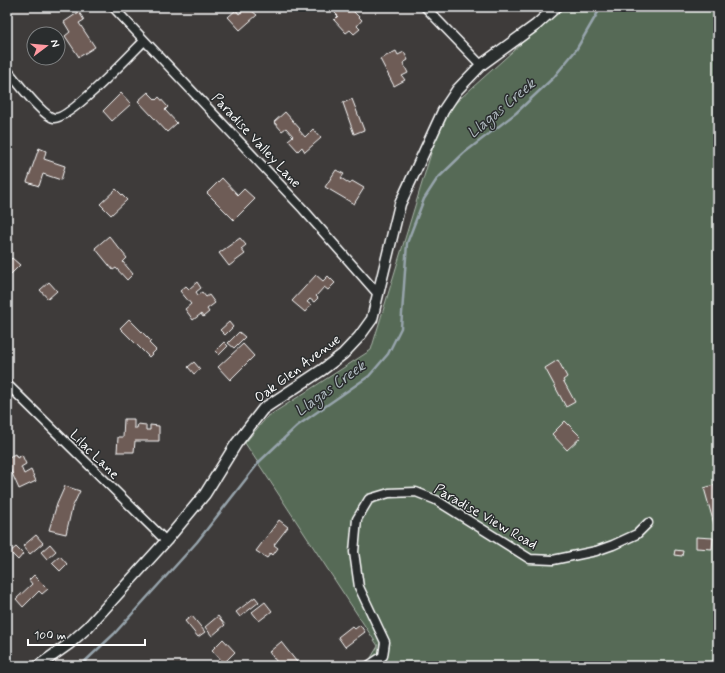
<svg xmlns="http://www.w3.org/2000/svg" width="725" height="673" font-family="Mynerve,sans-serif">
<rect width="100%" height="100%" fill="#3e3b3a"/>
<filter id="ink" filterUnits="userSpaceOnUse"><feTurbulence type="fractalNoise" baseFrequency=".025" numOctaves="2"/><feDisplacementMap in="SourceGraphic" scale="8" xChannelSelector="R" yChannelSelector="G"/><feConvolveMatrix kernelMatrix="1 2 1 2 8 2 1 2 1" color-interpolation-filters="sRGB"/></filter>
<g filter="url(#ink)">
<!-- green -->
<polygon fill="#566b56" stroke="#aab5aa" points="562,7 718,7 718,666 366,666 378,646 245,443 267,417 371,350 443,114"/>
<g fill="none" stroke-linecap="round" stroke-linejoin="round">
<!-- stream -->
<polyline stroke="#97a4ac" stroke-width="2.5" points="80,666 114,634 197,542 260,461 297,426 369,376 388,354 401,328 407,243 424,199 437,179 464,153 516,113 554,77 576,50 601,7"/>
</g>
<!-- building -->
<g fill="#6e5c57" stroke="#fff">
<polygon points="247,7 257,15 240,30 228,17 236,10 239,14"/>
<polygon points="336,7 346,7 345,9 348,12 351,9 362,20 357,26 360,29 354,34 350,30 346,33 334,20 338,16 332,10"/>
<polygon points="79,12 84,20 79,23 95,47 79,57 65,36 70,32 64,22"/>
<polygon points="396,51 398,55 404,52 408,60 403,63 408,73 402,76 405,80 394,86 380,59"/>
<polygon points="148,92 156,100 159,97 168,107 165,110 177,123 167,132 138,101"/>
<polygon points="121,93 131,104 112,121 103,111"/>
<polygon points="352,99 364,130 354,134 343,103"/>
<polygon points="285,112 300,129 299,130 305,137 313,129 321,138 305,152 302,147 298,151 288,140 293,136 286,128 282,131 274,122"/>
<polygon points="39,148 46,151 44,159 65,166 61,180 43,174 39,186 27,182"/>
<polygon points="336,170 344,174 341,178 350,184 352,181 364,188 354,204 325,187"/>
<polygon points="222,178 238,195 244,189 255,199 234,220 207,193"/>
<polygon points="116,189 127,200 111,215 100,204"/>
<polygon points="109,236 127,258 123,262 133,274 127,280 116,268 113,270 95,248"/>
<polygon points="240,238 246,245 241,249 245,254 229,266 219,253"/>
<polygon points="12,258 20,265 8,277 7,263"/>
<polygon points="316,275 323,281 328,276 335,283 328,290 324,287 316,296 318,298 314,302 310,299 307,302 311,305 305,312 292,301"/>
<polygon points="49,282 57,291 48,299 40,290"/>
<polygon points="197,282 201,288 196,292 198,295 202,292 206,297 209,295 215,303 207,309 209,312 203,317 201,314 193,320 185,309 191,304 180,291 186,286 189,289"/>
<polygon points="129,319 151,341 149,343 156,350 149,357 120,328"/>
<polygon points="229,322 233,327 225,335 220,330"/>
<polygon points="239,332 245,337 234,348 228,343"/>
<polygon points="224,342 228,346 219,355 215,351"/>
<polygon points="243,344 254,356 230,380 218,367"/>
<polygon points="558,360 567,377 563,380 575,402 566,407 545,368"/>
<polygon points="194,362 200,369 194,374 188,367"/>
<polygon points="124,419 134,419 134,428 137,428 138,424 146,425 146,430 150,430 150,425 159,426 159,441 135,441 134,452 117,452 118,437 123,437"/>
<polygon points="565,421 581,437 567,450 552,434"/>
<polygon points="15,454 17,458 22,455 26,464 21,467 24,474 31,470 36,481 19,489 7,462 7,458"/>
<polygon points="714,485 718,499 718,523 714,524 704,488"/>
<polygon points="65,486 80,491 72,508 66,534 49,530 57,504"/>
<polygon points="279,520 288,527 274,545 278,548 273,555 271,553 267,558 256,551"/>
<polygon points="36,535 43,543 30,554 23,546"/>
<polygon points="696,537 713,538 712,549 696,548"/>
<polygon points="50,544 56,551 47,559 41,552"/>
<polygon points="16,547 23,554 18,560 10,552"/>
<polygon points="675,550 683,551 682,556 674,555"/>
<polygon points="60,556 67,564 60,571 52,563"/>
<polygon points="34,575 48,589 42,594 39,591 23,607 16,599 32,584 29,580"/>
<polygon points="255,597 259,602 240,617 236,612"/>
<polygon points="265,602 272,611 259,621 252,612"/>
<polygon points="192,616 205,632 198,637 185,621"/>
<polygon points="218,616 225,625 212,636 205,627"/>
<polygon points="360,625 365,632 345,647 338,637 352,626 355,629"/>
<polygon points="223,639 235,652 224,663 212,650"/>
<polygon points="281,642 300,666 280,666 269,652"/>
</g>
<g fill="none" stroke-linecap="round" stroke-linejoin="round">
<!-- minor casing -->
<g stroke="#fff" stroke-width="11">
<g id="minor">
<polyline points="113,7 303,209 378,294"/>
<polyline points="425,7 481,65"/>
<path d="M7,70c9,10 35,46 47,48 15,2 77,-64 90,-77"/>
<polyline points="7,384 166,541"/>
<polyline points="368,666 383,656 385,642 359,587 354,552 357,519 369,499 389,493 416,492 436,500 530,559 553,560 596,551 613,545 637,534 648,523"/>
</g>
</g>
<!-- tertiary casing -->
<g stroke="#fff" stroke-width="13">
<polyline id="tertiary" points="38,666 69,644 88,627 166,541 205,494 236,444 263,409 322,370 343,354 359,337 372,319 400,204 443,111 457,90 481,65 536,25 556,7"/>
</g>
<!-- minor -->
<use href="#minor" stroke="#2a2d2e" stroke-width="8"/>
<!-- tertiary -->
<use href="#tertiary" stroke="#2a2d2e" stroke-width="10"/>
</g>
</g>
<g text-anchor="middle" stroke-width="3" stroke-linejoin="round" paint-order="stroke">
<!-- street labels -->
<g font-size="14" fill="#fff" stroke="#2a2d2e">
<text transform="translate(257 140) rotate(47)" y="5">Paradise Valley Lane</text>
<text transform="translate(297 368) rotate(-37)" y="5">Oak Glen Avenue</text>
<text transform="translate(95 454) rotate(45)" y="5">Lilac Lane</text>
<text transform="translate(486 516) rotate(30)" y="5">Paradise View Road</text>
</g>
<!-- water labels -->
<g font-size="15" font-style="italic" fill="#b1bbc1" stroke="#2a2d2e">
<text transform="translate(501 108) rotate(-40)" y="5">Llagas Creek</text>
<text transform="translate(330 388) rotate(-36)" y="5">Llagas Creek</text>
</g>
</g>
<!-- margin -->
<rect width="725" height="673" fill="none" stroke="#2a2d2e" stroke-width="24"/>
<rect x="12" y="12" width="701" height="649" fill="none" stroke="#fff" stroke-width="1.5" filter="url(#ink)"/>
<!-- north arrow -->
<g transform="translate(46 46) rotate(74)"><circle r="19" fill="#2a2d2e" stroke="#7f8182"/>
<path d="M0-3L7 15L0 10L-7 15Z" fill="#ff9aa2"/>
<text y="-6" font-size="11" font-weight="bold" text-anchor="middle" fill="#ffffff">N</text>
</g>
<!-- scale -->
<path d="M28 639v6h117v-6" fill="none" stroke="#ffffff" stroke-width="2"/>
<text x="34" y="639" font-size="12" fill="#ffffff" stroke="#2a2d2e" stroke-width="3" paint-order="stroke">100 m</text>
</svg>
